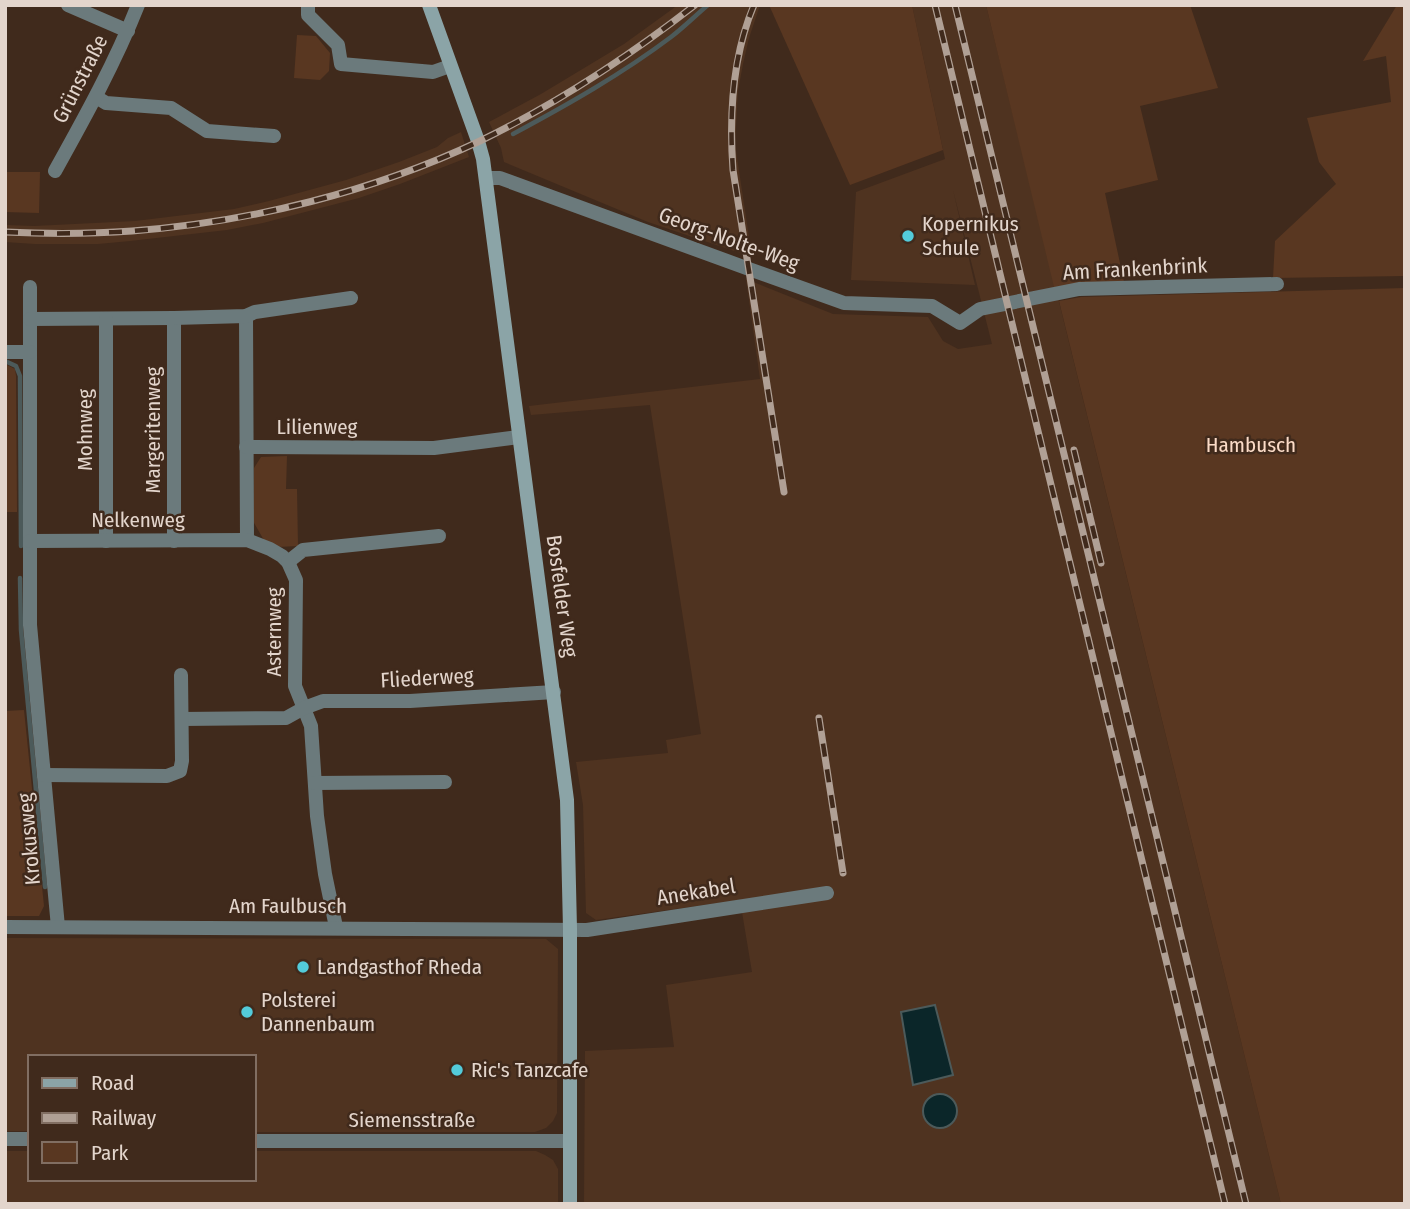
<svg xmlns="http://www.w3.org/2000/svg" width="1410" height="1209" font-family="'Fira Sans Condensed',sans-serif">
<rect width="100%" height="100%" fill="#402a1c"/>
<!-- built -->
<g fill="#4f3320">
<polygon points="678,5 760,5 749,38 743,64 738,91 735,144 752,257 648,222 504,162 501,148 489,122 541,94 624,44"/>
<polygon points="912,5 986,5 1281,1204 584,1204 585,1051 674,1047 666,985 752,972 740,900 596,920 586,913 583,805 576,762 668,753 666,740 701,734 650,405 531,415 529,406 760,379 746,279 833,314 928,317 943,341 958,349 992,344 953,190 975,285 851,280 856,192 945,159"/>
<polygon points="461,132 469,157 400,184 359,198 263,223 227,230 130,241 98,244 35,244 5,242 5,225 34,226 135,221 234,209 269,201 346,180 399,162 437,147 448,138"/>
<polygon points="5,938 546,939 558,949 557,1113 553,1121 546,1128 535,1132 254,1132 254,1057 30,1057 30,1131 5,1131"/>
<polygon points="5,1151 30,1151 30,1179 254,1179 254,1151 536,1151 545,1155 553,1160 558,1169 558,1204 5,1204"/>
</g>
<!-- green -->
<g fill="#593721">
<polygon points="769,5 912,5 943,150 850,185"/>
<polygon points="986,5 1190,5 1218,88 1140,106 1158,180 1105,193 1124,282 1054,287"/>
<polygon points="1397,5 1405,5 1405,276 1273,278 1275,241 1336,184 1319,162 1307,118 1391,102 1386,56 1363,61"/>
<polygon points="297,35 316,36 330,53 329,71 320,80 294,78"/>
<polygon points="5,172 40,172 39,213 5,212"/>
<polygon points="1405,288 1405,1204 1281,1204 1059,301 1081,297"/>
<polygon points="5,364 15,369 16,376 17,512 5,512"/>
<polygon points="287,456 286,489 297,489 298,546 277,547 265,542 253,521 254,468 261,457"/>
<polygon points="24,710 44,906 39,916 5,916 5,711"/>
</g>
<!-- water -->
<g fill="#0b2629" stroke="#4c5a5a" stroke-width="2">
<polygon points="935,1005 953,1075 913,1085 901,1012"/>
<circle cx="940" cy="1111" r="17"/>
</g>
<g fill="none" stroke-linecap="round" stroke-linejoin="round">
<!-- stream -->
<g stroke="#4c5a5a" stroke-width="4.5">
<path d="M513,134c54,-29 109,-60 158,-97 13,-10 25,-22 37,-32"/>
<polyline points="5,361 16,366 20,376 21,546"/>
<polyline points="20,578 21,630 45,887"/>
</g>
<!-- street -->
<g stroke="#6b7a7c" stroke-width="14">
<polyline points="68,5 128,31"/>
<polyline points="308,5 308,15 338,45 341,64 433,72 450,66"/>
<polyline points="96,97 106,103 171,108 207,131 274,136"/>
<path d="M55,171c30,-54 60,-108 83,-166"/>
<polyline points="486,178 500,178 749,269 844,303 932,306 960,323 980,309 1079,289 1277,284"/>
<polyline points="30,287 30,625 58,927"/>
<polyline points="246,316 247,540"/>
<polyline points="174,318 174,541"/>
<polyline points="30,319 174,318 246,316 255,312 351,298"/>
<polyline points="106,319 106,541"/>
<polyline points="5,352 30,352"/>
<polyline points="246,447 434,448 519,437"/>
<polyline points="30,541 247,540 270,549 282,556 288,562 296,580 295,686 311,726 317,816 325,874 336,927"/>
<polyline points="288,562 303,550 439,536"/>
<polyline points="182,719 286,718 304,708 323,701 410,701 554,692"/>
<polyline points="44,775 167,776 180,771 182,761 181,675"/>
<polyline points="315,783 445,782"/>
<polyline points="5,927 587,930 827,893"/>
<polyline points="5,1139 30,1139"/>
<polyline points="254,1141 570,1141"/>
</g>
<!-- secondary -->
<polyline stroke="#8ba4a7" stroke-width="14" points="429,5 478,141 483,159 567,800 570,929 570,1204"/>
<!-- rail casing -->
<g stroke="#b0a095" stroke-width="7">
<g id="rail">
<path d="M754,5c-22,52 -25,110 -21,165l51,322"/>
<polyline points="935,5 1225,1204"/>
<polyline points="955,5 1246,1204"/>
<path d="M5,232c43,2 85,2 127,-1 119,-9 240,-39 348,-90 76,-37 148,-84 215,-136"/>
<polyline points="1074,450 1101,563"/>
<polyline points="819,718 843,873"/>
</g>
</g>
<!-- rail -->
<use href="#rail" stroke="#402a1c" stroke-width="4.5" stroke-dasharray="13" stroke-linecap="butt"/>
</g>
<!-- markers -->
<g fill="#53cbda" stroke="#402a1c" stroke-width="2.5">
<circle cx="908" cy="236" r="7"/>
<circle cx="303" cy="967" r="7"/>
<circle cx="247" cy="1012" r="7"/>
<circle cx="457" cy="1070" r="7"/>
</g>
<g text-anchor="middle" stroke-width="5" stroke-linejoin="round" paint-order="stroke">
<!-- street labels -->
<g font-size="21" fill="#e3d5cc" stroke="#402a1c">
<text transform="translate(80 79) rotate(-63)" y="7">Grünstraße</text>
<text transform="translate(729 239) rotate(20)" y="7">Georg-Nolte-Weg</text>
<text transform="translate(1135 269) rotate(-3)" y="7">Am Frankenbrink</text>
<text x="317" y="434">Lilienweg</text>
<text transform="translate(85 430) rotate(-90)" y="7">Mohnweg</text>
<text transform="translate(153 430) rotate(-90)" y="7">Margeritenweg</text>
<text x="138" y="527">Nelkenweg</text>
<text transform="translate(562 596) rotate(82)" y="7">Bosfelder Weg</text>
<text transform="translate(274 632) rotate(-90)" y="7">Asternweg</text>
<text transform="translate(427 678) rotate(-3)" y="7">Fliederweg</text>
<text transform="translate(29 839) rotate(-95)" y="7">Krokusweg</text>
<text transform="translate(696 892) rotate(-9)" y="7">Anekabel</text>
<text x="288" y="913">Am Faulbusch</text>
<text x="412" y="1127">Siemensstraße</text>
</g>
<!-- poi labels -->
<g font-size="21" fill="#e3d5cc" stroke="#402a1c" text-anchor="start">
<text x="922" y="231">Kopernikus<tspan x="922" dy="24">Schule</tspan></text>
<text x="317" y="974">Landgasthof Rheda</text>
<text x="261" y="1007">Polsterei<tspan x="261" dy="24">Dannenbaum</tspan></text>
<text x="471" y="1077">Ric's Tanzcafe</text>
</g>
<!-- park labels -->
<g font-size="21" fill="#fbdbc7" stroke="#402a1c">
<text x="1251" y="452">Hambusch</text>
</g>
</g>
<!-- border -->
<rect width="1410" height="1209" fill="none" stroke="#e3d5cc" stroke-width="14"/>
<!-- legend -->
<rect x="28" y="1055" width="228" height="126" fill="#402a1c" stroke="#816e62" stroke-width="2"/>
<rect x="42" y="1078" width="35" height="10" fill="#8ba4a7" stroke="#816e62" stroke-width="2"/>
<text x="91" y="1090" font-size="21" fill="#e3d5cc">Road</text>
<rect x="42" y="1113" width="35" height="10" fill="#b0a095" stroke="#816e62" stroke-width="2"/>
<text x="91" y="1125" font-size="21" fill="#e3d5cc">Railway</text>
<rect x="42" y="1142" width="35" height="21" fill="#593721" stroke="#816e62" stroke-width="2"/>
<text x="91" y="1160" font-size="21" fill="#e3d5cc">Park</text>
</svg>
